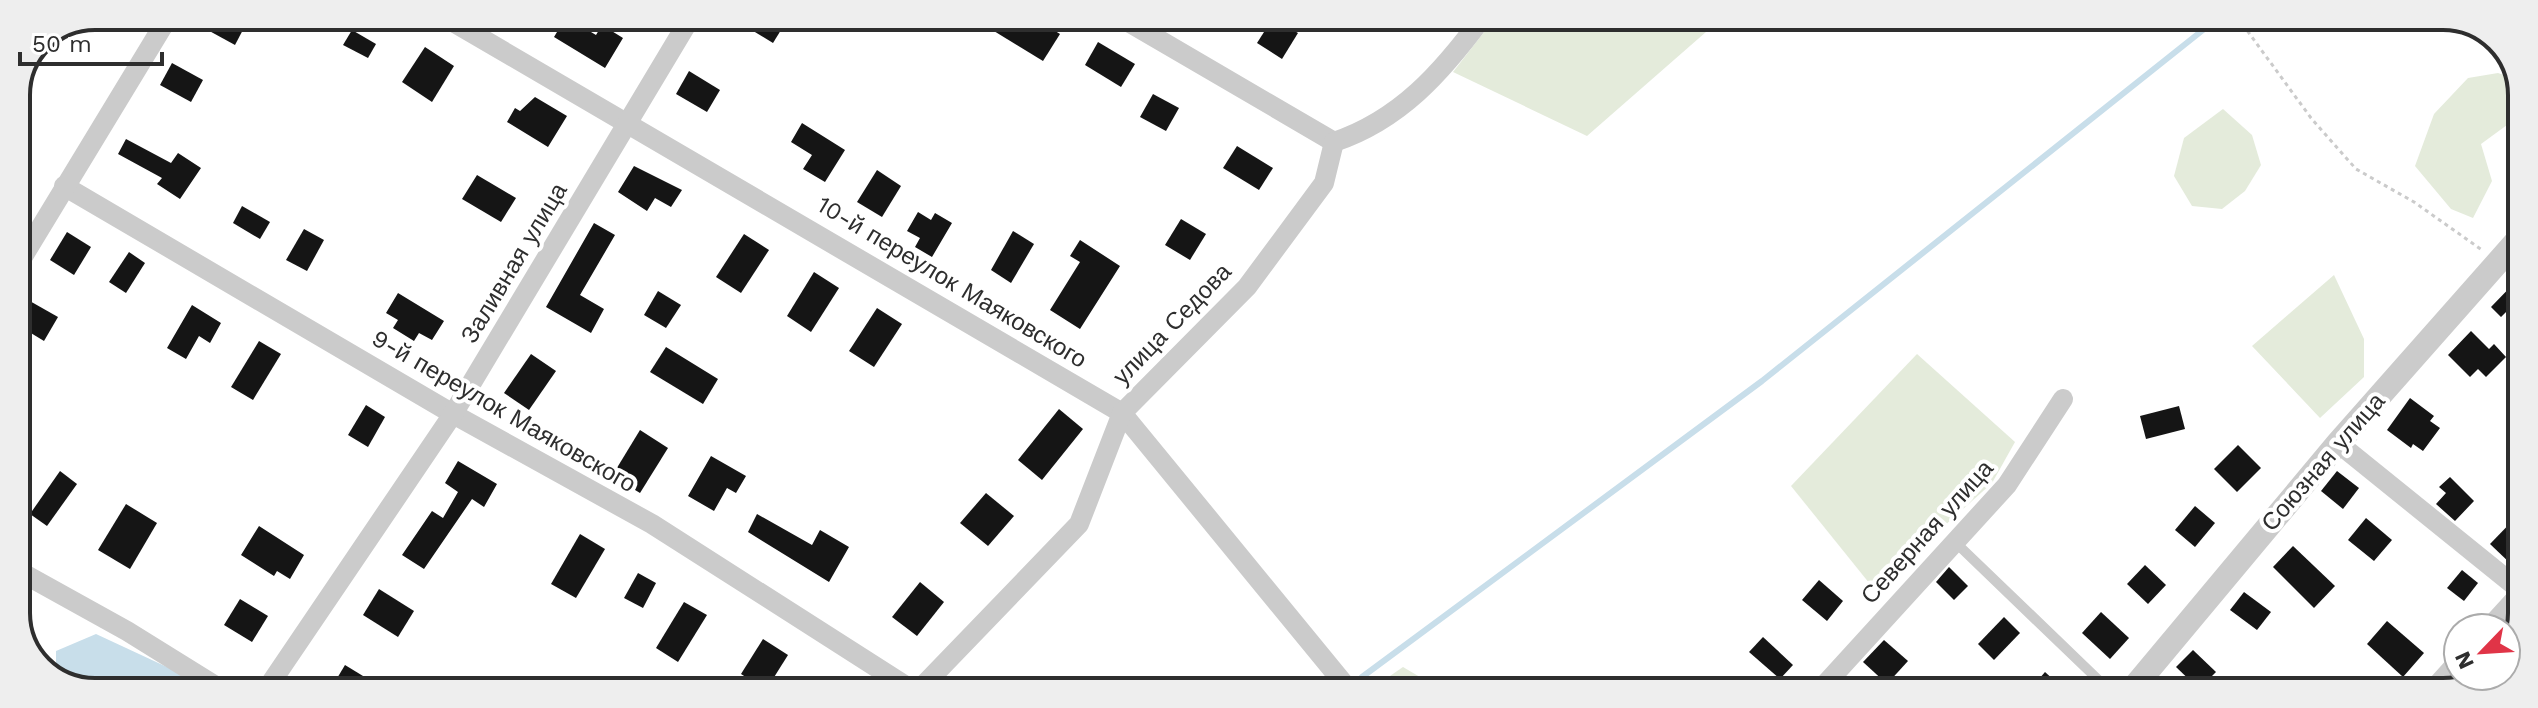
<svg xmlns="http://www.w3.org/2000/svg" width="2538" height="708" font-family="'Work Sans',sans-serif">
<rect width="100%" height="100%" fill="#fff"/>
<!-- green -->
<g fill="#e4ebdb">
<polygon points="1495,18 1722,18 1587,136 1453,72"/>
<polygon points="2498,73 2518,80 2522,114 2481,144 2492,181 2473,218 2451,209 2415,166 2434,114 2468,78"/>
<polygon points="2223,109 2252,135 2261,165 2245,191 2222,209 2192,206 2174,176 2184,138"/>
<polygon points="2334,275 2364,339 2364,377 2320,418 2252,346"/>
<polygon points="1917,354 2015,442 1992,483 1874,589 1791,486"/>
<polygon points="1403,667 1425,680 1432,691 1376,691 1374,687"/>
</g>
<!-- water -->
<polygon fill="#c8deea" points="96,634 182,674 196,690 75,689 56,677 56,651"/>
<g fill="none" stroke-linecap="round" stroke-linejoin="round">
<!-- stream -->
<polyline stroke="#c8deea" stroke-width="6" points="1362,677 1762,381 2218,18"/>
</g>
<!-- building -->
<g fill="#151515">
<polygon points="182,16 232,16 246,24 235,45"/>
<polygon points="566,17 596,35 602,25 623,38 605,68 554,37"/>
<polygon points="730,17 789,17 773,43"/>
<polygon points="971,17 1033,17 1060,34 1043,61"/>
<polygon points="1273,18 1298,33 1282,59 1257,43"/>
<polygon points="352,30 376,44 368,58 343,45"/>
<polygon points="1098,42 1135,64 1121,87 1085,65"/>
<polygon points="425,47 454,66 432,102 402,82"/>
<polygon points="172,63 203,80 191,102 160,85"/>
<polygon points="689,71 720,90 707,112 676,94"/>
<polygon points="1153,94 1179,108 1166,131 1140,117"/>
<polygon points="535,97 567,116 548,147 507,122 515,108 520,111"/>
<polygon points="802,123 845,150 825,182 803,169 812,155 791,142"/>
<polygon points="126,139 171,163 178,153 201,168 180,199 157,184 162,178 118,154"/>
<polygon points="1237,146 1273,168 1259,190 1223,168"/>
<polygon points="634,166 682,190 671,207 655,198 647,211 618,192"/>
<polygon points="877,170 901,186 882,217 857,202"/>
<polygon points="477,175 516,198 501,222 462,199"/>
<polygon points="242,206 270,222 260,239 233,223"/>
<polygon points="918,212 931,220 935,213 952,223 932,257 915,247 920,238 907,231"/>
<polygon points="1181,219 1206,234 1190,260 1165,245"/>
<polygon points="594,223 615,235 580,295 604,309 591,333 546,307"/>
<polygon points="304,229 324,240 307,271 286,260"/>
<polygon points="1013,231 1034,244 1011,283 991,270"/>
<polygon points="67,232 91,247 74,275 50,260"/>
<polygon points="744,234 769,250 741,293 716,277"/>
<polygon points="1080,240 1120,266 1080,329 1050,310 1080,262 1070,256"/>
<polygon points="129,252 145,263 126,293 109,282"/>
<polygon points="814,272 839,288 811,332 787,316"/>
<polygon points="2521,276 2521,315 2512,306 2501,317 2491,307"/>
<polygon points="658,291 681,305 666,328 644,315"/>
<polygon points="398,293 444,321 432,340 419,333 414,341 393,328 398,320 386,313"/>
<polygon points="28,300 58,317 44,341 16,324"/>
<polygon points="192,305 221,323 210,343 199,336 186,359 167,348"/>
<polygon points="877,308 902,324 874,367 849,351"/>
<polygon points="2471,331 2489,349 2494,344 2506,357 2486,377 2478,369 2470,377 2448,355"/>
<polygon points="259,341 281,354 253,400 231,387"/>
<polygon points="666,347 718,379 703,404 650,372"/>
<polygon points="531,354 556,371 529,410 504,393"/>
<polygon points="2410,398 2434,416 2430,421 2440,428 2423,451 2413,444 2411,448 2387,430"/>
<polygon points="366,405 385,417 368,447 348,435"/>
<polygon points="2179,406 2185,429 2146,439 2140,416"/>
<polygon points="1059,409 1083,429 1042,480 1018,460"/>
<polygon points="640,430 668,448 640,493 612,476"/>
<polygon points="2238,445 2261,468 2237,492 2214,469"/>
<polygon points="711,456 746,476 736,493 727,488 714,511 688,496"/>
<polygon points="458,461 497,484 484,507 472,499 424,569 402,555 432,511 443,518 458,492 445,483"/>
<polygon points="60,471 77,484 47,526 30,514"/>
<polygon points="2337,471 2359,488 2343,509 2321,491"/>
<polygon points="2450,477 2474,501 2455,521 2436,504 2446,493 2439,487"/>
<polygon points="986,493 1014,516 988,546 960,523"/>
<polygon points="126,504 157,523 130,569 98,550"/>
<polygon points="2195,506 2215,523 2195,547 2175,530"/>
<polygon points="2520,513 2520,556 2512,565 2490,544"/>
<polygon points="757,514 812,545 820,530 849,547 829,582 748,532"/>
<polygon points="2366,518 2392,540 2374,561 2348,540"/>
<polygon points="259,526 304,555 290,579 277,571 274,576 241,555"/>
<polygon points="580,534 605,549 576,598 551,584"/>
<polygon points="2293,546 2335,586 2314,608 2273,567"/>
<polygon points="2145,565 2166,585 2148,604 2127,584"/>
<polygon points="1949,567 1968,586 1954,600 1936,582"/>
<polygon points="2462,570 2478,583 2464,601 2447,588"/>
<polygon points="638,573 656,583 643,608 624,598"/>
<polygon points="1819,580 1843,601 1827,621 1802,600"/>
<polygon points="920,582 944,602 917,636 892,617"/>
<polygon points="379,589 414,611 398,637 363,615"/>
<polygon points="2244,592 2271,612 2257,630 2230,610"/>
<polygon points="240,599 268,616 252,642 224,625"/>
<polygon points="684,602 707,615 678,662 656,648"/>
<polygon points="2101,612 2129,638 2110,659 2082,633"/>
<polygon points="2004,617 2020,633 1994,660 1978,644"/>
<polygon points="2387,621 2424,653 2403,677 2367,644"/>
<polygon points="1763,637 1793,665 1780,679 1749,652"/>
<polygon points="763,639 788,655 766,690 741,674"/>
<polygon points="1884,640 1908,661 1887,684 1863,662"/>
<polygon points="2193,650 2216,672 2199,689 2176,667"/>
<polygon points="345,665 386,690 330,690"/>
<polygon points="2045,672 2067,692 2028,692"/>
</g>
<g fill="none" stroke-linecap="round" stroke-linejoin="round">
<!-- path -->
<polyline stroke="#cbcbcb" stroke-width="3" stroke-dasharray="4 4" stroke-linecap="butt" points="2238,18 2311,118 2356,169 2414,202 2482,250"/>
<!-- service -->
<polyline stroke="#cbcbcb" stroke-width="10" points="1954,541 2111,692"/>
<!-- minor -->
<g stroke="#cbcbcb" stroke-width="20">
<polyline points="443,16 1122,413 1350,691"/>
<polyline points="1120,17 1334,142"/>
<path d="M1334,142c66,-22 108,-70 148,-124"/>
<polyline points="64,186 453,414 652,524 912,690"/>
<polyline points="16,268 169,16"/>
<polyline points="2338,443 2520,590"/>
<polyline points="17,570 127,631 222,690"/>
<polyline points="2489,628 2520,594"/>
<polyline points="266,690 453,414 691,17"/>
<polyline points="919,690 1079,524 1122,413 1247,287 1324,183 1334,142"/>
<polyline points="1819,691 2007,485 2063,399"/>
<polyline points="2431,692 2458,662"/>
</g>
<!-- tertiary -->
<polyline stroke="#cbcbcb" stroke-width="24" points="2130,692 2338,443 2521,236"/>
</g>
<g text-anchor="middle" stroke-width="8" stroke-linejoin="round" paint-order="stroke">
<!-- street labels -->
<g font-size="24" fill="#2e2e2e" stroke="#fff">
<text transform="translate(514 263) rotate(-59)" y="8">Заливная улица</text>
<text transform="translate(952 282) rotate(31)" y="8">10-й переулок Маяковского</text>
<text transform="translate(1172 324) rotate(-46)" y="8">улица Седова</text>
<text transform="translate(504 411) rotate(30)" y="8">9-й переулок Маяковского</text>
<text transform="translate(2323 462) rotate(-49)" y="8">Союзная улица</text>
<text transform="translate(1927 532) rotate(-48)" y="8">Северная улица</text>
</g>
</g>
<!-- crop -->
<path d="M0 0H2538V708H0ZM95 30H2443A65 65 0 0 1 2508 95V613A65 65 0 0 1 2443 678H95A65 65 0 0 1 30 613V95A65 65 0 0 1 95 30Z" fill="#eee" fill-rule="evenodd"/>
<path fill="none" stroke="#2e2e2e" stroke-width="4" d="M95 30H2443A65 65 0 0 1 2508 95V613A65 65 0 0 1 2443 678H95A65 65 0 0 1 30 613V95A65 65 0 0 1 95 30Z"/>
<!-- north arrow -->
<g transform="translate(2482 652) rotate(245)"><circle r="38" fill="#ffffff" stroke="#ababab" stroke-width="2"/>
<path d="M0-6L14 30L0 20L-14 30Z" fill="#e03447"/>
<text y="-12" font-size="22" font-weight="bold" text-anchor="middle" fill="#2e2e2e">N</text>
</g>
<!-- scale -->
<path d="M20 52v12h142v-12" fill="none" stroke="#2e2e2e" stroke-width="4"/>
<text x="32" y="52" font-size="24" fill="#2e2e2e" stroke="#ffffff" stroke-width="6" paint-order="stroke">50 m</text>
</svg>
